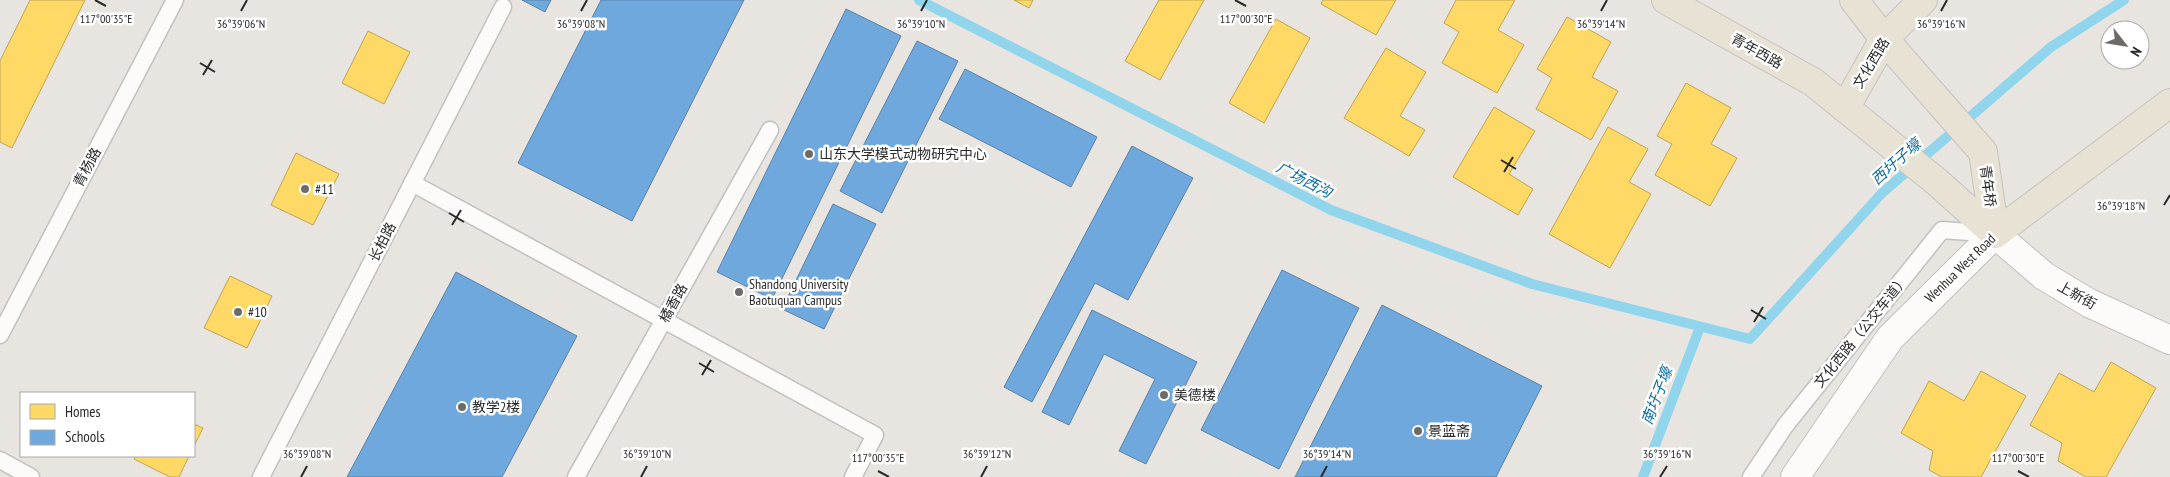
<svg xmlns="http://www.w3.org/2000/svg" width="2170" height="477" font-family="'PT Sans Narrow','Noto Sans SC',sans-serif">
<rect width="100%" height="100%" fill="#e8e4e0"/>
<!-- homes -->
<g fill="#ffd966" stroke="#bfa454">
<polygon points="30,0 85,0 12,148 0,142 0,61"/>
<polygon points="1014,0 1033,0 1029,8"/>
<polygon points="1159,0 1204,0 1160,80 1125,61"/>
<polygon points="1323,0 1396,0 1376,35 1321,4"/>
<polygon points="1456,0 1515,0 1498,30 1524,45 1497,93 1442,63 1459,32 1444,23"/>
<polygon points="1567,17 1611,42 1592,77 1618,91 1591,140 1536,109 1552,78 1537,69"/>
<polygon points="1276,19 1310,38 1264,123 1229,103"/>
<polygon points="368,31 410,52 384,104 342,83"/>
<polygon points="1386,48 1426,72 1400,116 1425,130 1409,156 1344,118"/>
<polygon points="1686,83 1731,108 1711,144 1737,158 1710,206 1655,175 1672,144 1657,136"/>
<polygon points="1494,107 1535,131 1509,174 1533,189 1518,215 1453,177"/>
<polygon points="1608,127 1648,149 1629,182 1651,194 1610,268 1549,234"/>
<polygon points="296,153 339,174 313,225 271,205"/>
<polygon points="230,276 272,296 247,348 204,328"/>
<polygon points="2111,362 2156,388 2106,477 2086,477 2058,461 2062,443 2030,425 2059,373 2094,392"/>
<polygon points="1981,371 2026,396 1981,477 1942,477 1929,470 1933,451 1901,433 1929,381 1964,401"/>
<polygon points="194,424 203,428 194,446"/>
<polygon points="136,456 189,456 179,477 170,477 134,459"/>
</g>
<!-- schools -->
<g fill="#6fa8dc" stroke="#5a82a7">
<polygon points="522,0 551,0 545,12"/>
<polygon points="601,0 744,0 632,221 518,163"/>
<polygon points="846,9 901,36 772,299 717,272"/>
<polygon points="917,41 958,61 882,213 840,191"/>
<polygon points="965,69 1097,137 1071,187 939,119"/>
<polygon points="1132,146 1193,178 1128,300 1095,283 1032,402 1004,387"/>
<polygon points="833,204 876,224 824,329 782,309"/>
<polygon points="1282,270 1359,308 1279,469 1201,430"/>
<polygon points="456,272 577,336 502,477 347,477"/>
<polygon points="1382,305 1542,386 1496,477 1295,477"/>
<polygon points="1092,310 1197,362 1146,464 1119,451 1155,379 1104,354 1069,425 1042,412"/>
</g>
<g fill="none" stroke-linecap="round" stroke-linejoin="round">
<!-- stream -->
<g stroke="#91d5ec" stroke-width="10">
<polyline points="919,0 1331,210 1532,284 1750,339 1882,193 2051,47 2124,0"/>
<polyline points="1643,477 1700,327"/>
</g>
<!-- lane casing -->
<g stroke="#c2c0c1" stroke-width="19">
<g id="lane">
<polyline points="412,183 875,435 853,477"/>
<polyline points="0,335 175,0"/>
<polyline points="0,460 31,477"/>
<polyline points="261,477 503,7"/>
<polyline points="576,477 770,130"/>
<polyline points="1751,477 1785,426 1942,230 1995,234"/>
</g>
</g>
<!-- street casing -->
<g stroke="#c2c0c1" stroke-width="30">
<polyline id="street" points="1995,234 2044,276 2089,303 2170,340"/>
</g>
<!-- secondary casing -->
<g stroke="#c2c0c1" stroke-width="30">
<polyline id="secondary" points="1795,477 1890,338 1995,234"/>
</g>
<!-- primary casing -->
<g stroke="#c4c3c1" stroke-width="30">
<g id="primary">
<polyline points="1666,0 1813,82 1937,182 1995,234"/>
<polyline points="1854,0 1884,39 1983,152 1995,234"/>
<polyline points="1845,108 1884,39 1923,0"/>
<polyline points="1995,234 2170,103"/>
</g>
</g>
<!-- lane -->
<use href="#lane" stroke="#fcfbfa" stroke-width="16"/>
<!-- street -->
<use href="#street" stroke="#fcfbfa" stroke-width="28"/>
<!-- secondary -->
<use href="#secondary" stroke="#fcfbfa" stroke-width="28"/>
<!-- primary -->
<use href="#primary" stroke="#e7e2d3" stroke-width="28"/>
</g>
<!-- ticks -->
<path fill="none" stroke="#2a2a2a" stroke-width="2" d="M95,0l11,6M1235,0l11,6M241,11l6,-11M581,11l6,-11M921,11l6,-11M1601,11l6,-11M1941,11l6,-11M200,63l15,9M203,75l9,-15M1501,160l15,9M1504,172l9,-15M2164,205l6,-10M449,213l15,9M452,225l9,-15M1751,310l15,9M1754,322l9,-15M699,363l15,9M702,375l9,-15M878,471l11,6M2018,471l11,6M301,477l6,-11M641,477l6,-11M981,477l6,-11M1321,477l6,-11M1660,477l7,-11"/>
<!-- markers -->
<g fill="#6c6b6a" stroke="#fff" stroke-width="2">
<circle cx="809" cy="154" r="5"/>
<circle cx="305" cy="189" r="5"/>
<circle cx="739" cy="292" r="5"/>
<circle cx="238" cy="312" r="5"/>
<circle cx="1164" cy="395" r="5"/>
<circle cx="462" cy="407" r="5"/>
<circle cx="1418" cy="431" r="5"/>
</g>
<g text-anchor="middle" stroke-width="5" stroke-linejoin="round" paint-order="stroke">
<!-- street labels -->
<g font-size="14" fill="#2a2a2a" stroke="#fff">
<text transform="translate(1757 51) rotate(29)" y="5">青年西路</text>
<text transform="translate(1871 63) rotate(-59)" y="5">文化西路</text>
<text transform="translate(87 167) rotate(-62)" y="5">青杨路</text>
<text transform="translate(1988 186) rotate(82)" y="5">青年桥</text>
<text transform="translate(382 242) rotate(-63)" y="5">长柏路</text>
<text transform="translate(1960 268) rotate(-44)" y="5">Wenhua West Road</text>
<text transform="translate(2077 295) rotate(29)" y="5">上新街</text>
<text transform="translate(673 303) rotate(-61)" y="5">橘香路</text>
<text transform="translate(1861 331) rotate(-51)" y="5">文化西路（公交车道）</text>
</g>
<!-- poi labels -->
<g font-size="14" fill="#2a2a2a" stroke="#fff" text-anchor="start">
<text x="819" y="159">山东大学模式动物研究中心</text>
<text x="315" y="194">#11</text>
<text x="749" y="289">Shandong University<tspan x="749" dy="16">Baotuquan Campus</tspan></text>
<text x="248" y="317">#10</text>
<text x="1174" y="400">美德楼</text>
<text x="472" y="412">教学2楼</text>
<text x="1428" y="436">景蓝斋</text>
</g>
<!-- water labels -->
<g font-size="15" font-style="italic" fill="#0a6c9e" stroke="#fff">
<text transform="translate(1896 162) rotate(-42)" y="5">西圩子壕</text>
<text transform="translate(1304 180) rotate(27)" y="5">广场西沟</text>
<text transform="translate(1657 396) rotate(-69)" y="5">南圩子壕</text>
</g>
</g>
<g font-size="12" text-anchor="middle" fill="#2a2a2a" stroke="#fff" stroke-width="5" stroke-linejoin="round" paint-order="stroke">
<text x="106" y="23">117°00'35"E</text>
<text x="1246" y="23">117°00'30"E</text>
<text x="921" y="28">36°39'10"N</text>
<text x="241" y="28">36°39'06"N</text>
<text x="581" y="28">36°39'08"N</text>
<text x="1601" y="28">36°39'14"N</text>
<text x="1941" y="28">36°39'16"N</text>
<text x="2121" y="210">36°39'18"N</text>
<text x="307" y="458">36°39'08"N</text>
<text x="647" y="458">36°39'10"N</text>
<text x="987" y="458">36°39'12"N</text>
<text x="1327" y="458">36°39'14"N</text>
<text x="1667" y="458">36°39'16"N</text>
<text x="878" y="462">117°00'35"E</text>
<text x="2018" y="462">117°00'30"E</text>
</g>
<!-- legend -->
<rect x="20" y="392" width="175" height="65" fill="#ffffff" stroke="#aaaaaa"/>
<rect x="30" y="404" width="25" height="15" fill="#ffd966" stroke="#aaaaaa"/>
<text x="65" y="417" font-size="15" fill="#2a2a2a">Homes</text>
<rect x="30" y="430" width="25" height="15" fill="#6fa8dc" stroke="#aaaaaa"/>
<text x="65" y="442" font-size="15" fill="#2a2a2a">Schools</text>
<!-- north arrow -->
<g transform="translate(2125 45) rotate(121)"><circle r="24" fill="#ffffff" stroke="#aaaaaa"/>
<path d="M0-4L9 19L0 12L-9 19Z" fill="#6c6b6a"/>
<text y="-8" font-size="14" font-weight="bold" text-anchor="middle" fill="#2a2a2a">N</text>
</g>
</svg>
